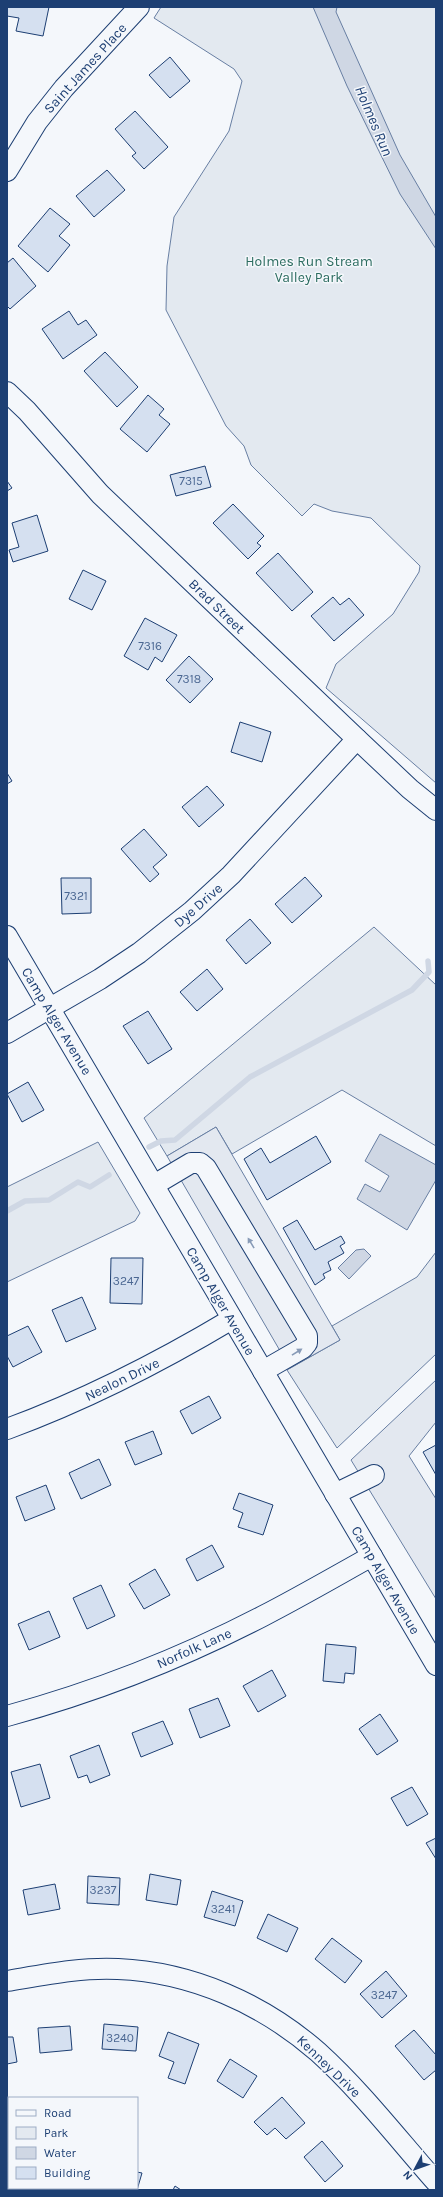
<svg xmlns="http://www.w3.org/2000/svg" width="443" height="2197" font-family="Karla,sans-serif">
<rect width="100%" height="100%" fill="#f4f7fb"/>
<!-- green -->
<g fill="#e3e9f0" stroke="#687fa3">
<polygon points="161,7 436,7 436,783 326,688 336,664 393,614 419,572 420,566 371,518 332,511 314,504 302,516 251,465 244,446 226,426 166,310 167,266 174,217 229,131 242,81 234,69 154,18"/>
<polygon points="374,927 436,985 436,1146 342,1090 232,1154 216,1127 167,1156 144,1118"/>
<polygon points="98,1142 140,1213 135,1221 7,1282 7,1187"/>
<polygon points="436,1252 436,1354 337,1448 287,1370 340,1340 332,1326 417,1277"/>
</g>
<!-- parking -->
<g fill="#e3e8f0" stroke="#687fa3">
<polygon points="216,1127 340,1340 290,1368 167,1156"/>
<polygon points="436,1380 436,1422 409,1456 436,1499 436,1599 351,1460"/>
</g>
<!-- water -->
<g fill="#cfd7e4" stroke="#687fa3">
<polygon points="313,7 337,7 336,12 400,155 436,217 436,249 400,194 347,86"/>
<polygon points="380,1134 436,1165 436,1180 407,1230 357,1199 365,1184 380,1192 389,1176 365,1161"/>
<polygon points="364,1249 371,1256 349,1279 338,1268 356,1250"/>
</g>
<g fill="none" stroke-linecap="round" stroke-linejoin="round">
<!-- stream -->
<g stroke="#cfd7e4" stroke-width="5.5">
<polyline points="149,1147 161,1141 175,1140 250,1077 412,990 429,972 428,961"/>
<polyline points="7,1211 25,1201 49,1200 78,1182 90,1187 109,1175"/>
</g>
</g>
<!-- building -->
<g fill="#d5e0f0" stroke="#1d3f73">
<polygon points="7,7 49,7 43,36 16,31 19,18 7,16"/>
<polygon points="170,57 190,81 170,98 149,75"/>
<polygon points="135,111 168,147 144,169 132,156 136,153 115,129"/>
<polygon points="107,170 125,190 94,217 76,196"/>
<polygon points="50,208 70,224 59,236 70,245 48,272 18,246"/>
<polygon points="13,258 36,286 10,309 7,306 7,263"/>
<polygon points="69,311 78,325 86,320 97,335 63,359 42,329"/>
<polygon points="105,352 138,387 117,407 84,371"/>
<polygon points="148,395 164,409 159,415 170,424 147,452 120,429"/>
<polygon points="205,466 211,487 176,496 170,475"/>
<polygon points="7,481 12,488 7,491"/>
<polygon points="233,504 264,536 257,543 261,546 248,559 213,523"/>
<polygon points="37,515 48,551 13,562 9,550 19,547 12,523"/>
<polygon points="278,553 313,592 292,611 256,573"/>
<polygon points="83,570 106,581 92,610 69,599"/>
<polygon points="333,597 340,605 349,598 364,615 334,641 311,616"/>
<polygon points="145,618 177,635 162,662 155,657 148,670 124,656"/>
<polygon points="189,656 213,679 190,703 166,680"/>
<polygon points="240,722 271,732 262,762 231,752"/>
<polygon points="7,773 12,781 7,784"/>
<polygon points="207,786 224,805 199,827 182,807"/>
<polygon points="144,829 167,855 153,867 159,874 150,882 121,849"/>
<polygon points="305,877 322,896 292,923 275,904"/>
<polygon points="61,878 91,878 91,913 62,914"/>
<polygon points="250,919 271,943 246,964 226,940"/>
<polygon points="207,969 223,989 197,1011 180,992"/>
<polygon points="148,1011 172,1049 148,1064 123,1026"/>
<polygon points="28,1082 44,1110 22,1122 7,1094"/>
<polygon points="316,1136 331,1162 267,1200 244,1159 261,1148 270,1163"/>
<polygon points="297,1220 315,1250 341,1236 345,1243 340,1246 344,1253 328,1262 331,1270 323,1274 325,1278 315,1285 283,1228"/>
<polygon points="111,1258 143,1258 142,1304 110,1303"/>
<polygon points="82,1297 96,1329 66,1342 52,1310"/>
<polygon points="28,1326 42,1352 13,1367 7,1356 7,1336"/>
<polygon points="209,1396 221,1418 192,1434 180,1411"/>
<polygon points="153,1431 162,1454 135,1465 125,1442"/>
<polygon points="436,1445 436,1475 423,1452"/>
<polygon points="99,1459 111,1485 81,1499 69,1473"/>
<polygon points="46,1485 55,1509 25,1521 16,1497"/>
<polygon points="239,1493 273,1505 263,1535 238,1527 243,1513 233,1509"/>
<polygon points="212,1545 224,1567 197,1581 186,1559"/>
<polygon points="155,1569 170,1595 144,1609 129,1584"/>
<polygon points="101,1585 115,1616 87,1629 73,1598"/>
<polygon points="49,1611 60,1637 29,1650 18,1624"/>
<polygon points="326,1644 356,1647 354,1674 345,1673 344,1683 323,1681"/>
<polygon points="272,1670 286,1696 258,1712 243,1686"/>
<polygon points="218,1698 230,1726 200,1738 189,1709"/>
<polygon points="380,1714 398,1741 377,1755 359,1729"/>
<polygon points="163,1721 173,1744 141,1757 132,1733"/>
<polygon points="99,1745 110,1775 90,1783 87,1775 78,1778 70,1756"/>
<polygon points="40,1764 50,1798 21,1807 11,1772"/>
<polygon points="412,1787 428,1814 407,1826 391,1798"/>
<polygon points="436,1838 436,1859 426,1843"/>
<polygon points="150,1874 181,1880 177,1905 146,1900"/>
<polygon points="88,1876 120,1878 119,1905 87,1903"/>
<polygon points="55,1884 60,1909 28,1915 23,1890"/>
<polygon points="212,1891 243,1901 235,1926 204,1917"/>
<polygon points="268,1914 298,1928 287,1952 257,1938"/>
<polygon points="332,1938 362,1961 345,1983 315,1959"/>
<polygon points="386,1971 407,1996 382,2018 360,1994"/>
<polygon points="104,2024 138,2027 136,2051 102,2049"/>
<polygon points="70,2026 72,2050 40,2053 38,2028"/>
<polygon points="414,2030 436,2055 436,2070 424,2080 395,2046"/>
<polygon points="168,2032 199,2044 185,2084 168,2078 174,2062 159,2056"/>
<polygon points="7,2037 13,2037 17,2062 7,2064"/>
<polygon points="230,2059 257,2076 243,2098 217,2081"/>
<polygon points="282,2097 305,2123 286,2139 275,2128 267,2135 254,2122"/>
<polygon points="322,2141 343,2166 325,2182 304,2157"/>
<polygon points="137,2172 142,2173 137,2190 104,2190 105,2188 137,2188"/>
<polygon points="9,2173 9,2188 18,2188 19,2190 7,2190 7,2174"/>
<polygon points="175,2186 181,2190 173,2190"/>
<rect x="45" y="2188" width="33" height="2"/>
</g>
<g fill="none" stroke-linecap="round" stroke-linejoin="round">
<!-- minor casing -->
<g stroke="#1d3f73" stroke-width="22">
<g id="minor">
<polyline points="7,171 37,122 64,88 139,7"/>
<polyline points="7,392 27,411 100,494 357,739 410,789 436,810"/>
<polyline points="7,936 436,1665"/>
<polyline points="7,1033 100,979 139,953 192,911 231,875 357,739"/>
<polyline points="154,1185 191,1163 200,1163 206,1168 307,1336 307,1343 303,1348 263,1371"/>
<path d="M7,1429c79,-29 153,-67 225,-110"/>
<polyline points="335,1494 374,1475"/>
<path d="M7,1716c88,-24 175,-58 256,-100 37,-19 73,-40 109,-60"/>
<path d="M7,1981c36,-6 74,-14 111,-12 74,3 145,35 200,83 43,39 80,87 118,130"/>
</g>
</g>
<!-- minor -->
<use href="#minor" stroke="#f4f7fb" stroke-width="20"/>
</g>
<!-- one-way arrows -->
<defs><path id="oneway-solid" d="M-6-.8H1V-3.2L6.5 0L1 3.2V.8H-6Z"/></defs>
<g fill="#889bb7">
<use href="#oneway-solid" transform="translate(251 1243) rotate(-121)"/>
<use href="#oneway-solid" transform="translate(297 1352) rotate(-32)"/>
</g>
<g text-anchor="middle" stroke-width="3" stroke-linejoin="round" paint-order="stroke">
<!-- number labels -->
<g font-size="12" fill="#4b6792">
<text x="191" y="485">7315</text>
<text x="150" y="650">7316</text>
<text x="189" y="683">7318</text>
<text x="76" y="900">7321</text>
<text x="126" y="1285">3247</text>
<text x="103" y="1894">3237</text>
<text x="223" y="1913">3241</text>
<text x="384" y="1999">3247</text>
<text x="120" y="2042">3240</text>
</g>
<!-- street labels -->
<g font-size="14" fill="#1d3f73" stroke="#f4f7fb">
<text transform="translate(85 68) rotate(-48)" y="5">Saint James Place</text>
<text transform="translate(217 606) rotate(44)" y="5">Brad Street</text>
<text transform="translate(198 905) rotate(-41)" y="5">Dye Drive</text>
<text transform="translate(57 1021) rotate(59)" y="5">Camp Alger Avenue</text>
<text transform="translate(221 1301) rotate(60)" y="5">Camp Alger Avenue</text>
<text transform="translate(122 1379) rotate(-26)" y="5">Nealon Drive</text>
<text transform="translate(386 1580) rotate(60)" y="5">Camp Alger Avenue</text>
<text transform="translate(194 1648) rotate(-24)" y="5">Norfolk Lane</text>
<text transform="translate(329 2066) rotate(44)" y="5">Kenney Drive</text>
</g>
<!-- park labels -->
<g font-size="14" fill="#2c6c60" stroke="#f4f7fb">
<text x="309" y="266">Holmes Run Stream<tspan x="309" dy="16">Valley Park</tspan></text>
</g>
<!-- water labels -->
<g font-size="15" font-style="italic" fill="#1d3f73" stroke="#f4f7fb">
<text transform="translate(374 121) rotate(67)" y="5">Holmes Run</text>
</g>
</g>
<!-- border -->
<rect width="443" height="2197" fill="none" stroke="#1d3f73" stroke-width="16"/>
<!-- legend -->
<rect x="8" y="2097" width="130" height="92" fill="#f4f7fb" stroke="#9eadc5"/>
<rect x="16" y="2110" width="20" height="6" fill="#f4f7fb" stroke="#9eadc5"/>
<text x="44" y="2117" font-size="12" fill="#1d3f73">Road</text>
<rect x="16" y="2127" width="20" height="12" fill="#e3e9f0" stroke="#9eadc5"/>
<text x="44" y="2137" font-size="12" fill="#1d3f73">Park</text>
<rect x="16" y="2147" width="20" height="12" fill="#cfd7e4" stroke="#9eadc5"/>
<text x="44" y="2157" font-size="12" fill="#1d3f73">Water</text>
<rect x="16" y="2167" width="20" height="12" fill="#d5e0f0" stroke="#9eadc5"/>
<text x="44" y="2177" font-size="12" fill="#1d3f73">Building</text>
<!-- north arrow -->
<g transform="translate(415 2169) rotate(229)" stroke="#f4f7fb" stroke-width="3" paint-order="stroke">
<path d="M0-3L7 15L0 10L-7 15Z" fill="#1d3f73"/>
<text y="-6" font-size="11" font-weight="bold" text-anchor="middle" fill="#1d3f73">N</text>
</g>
</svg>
